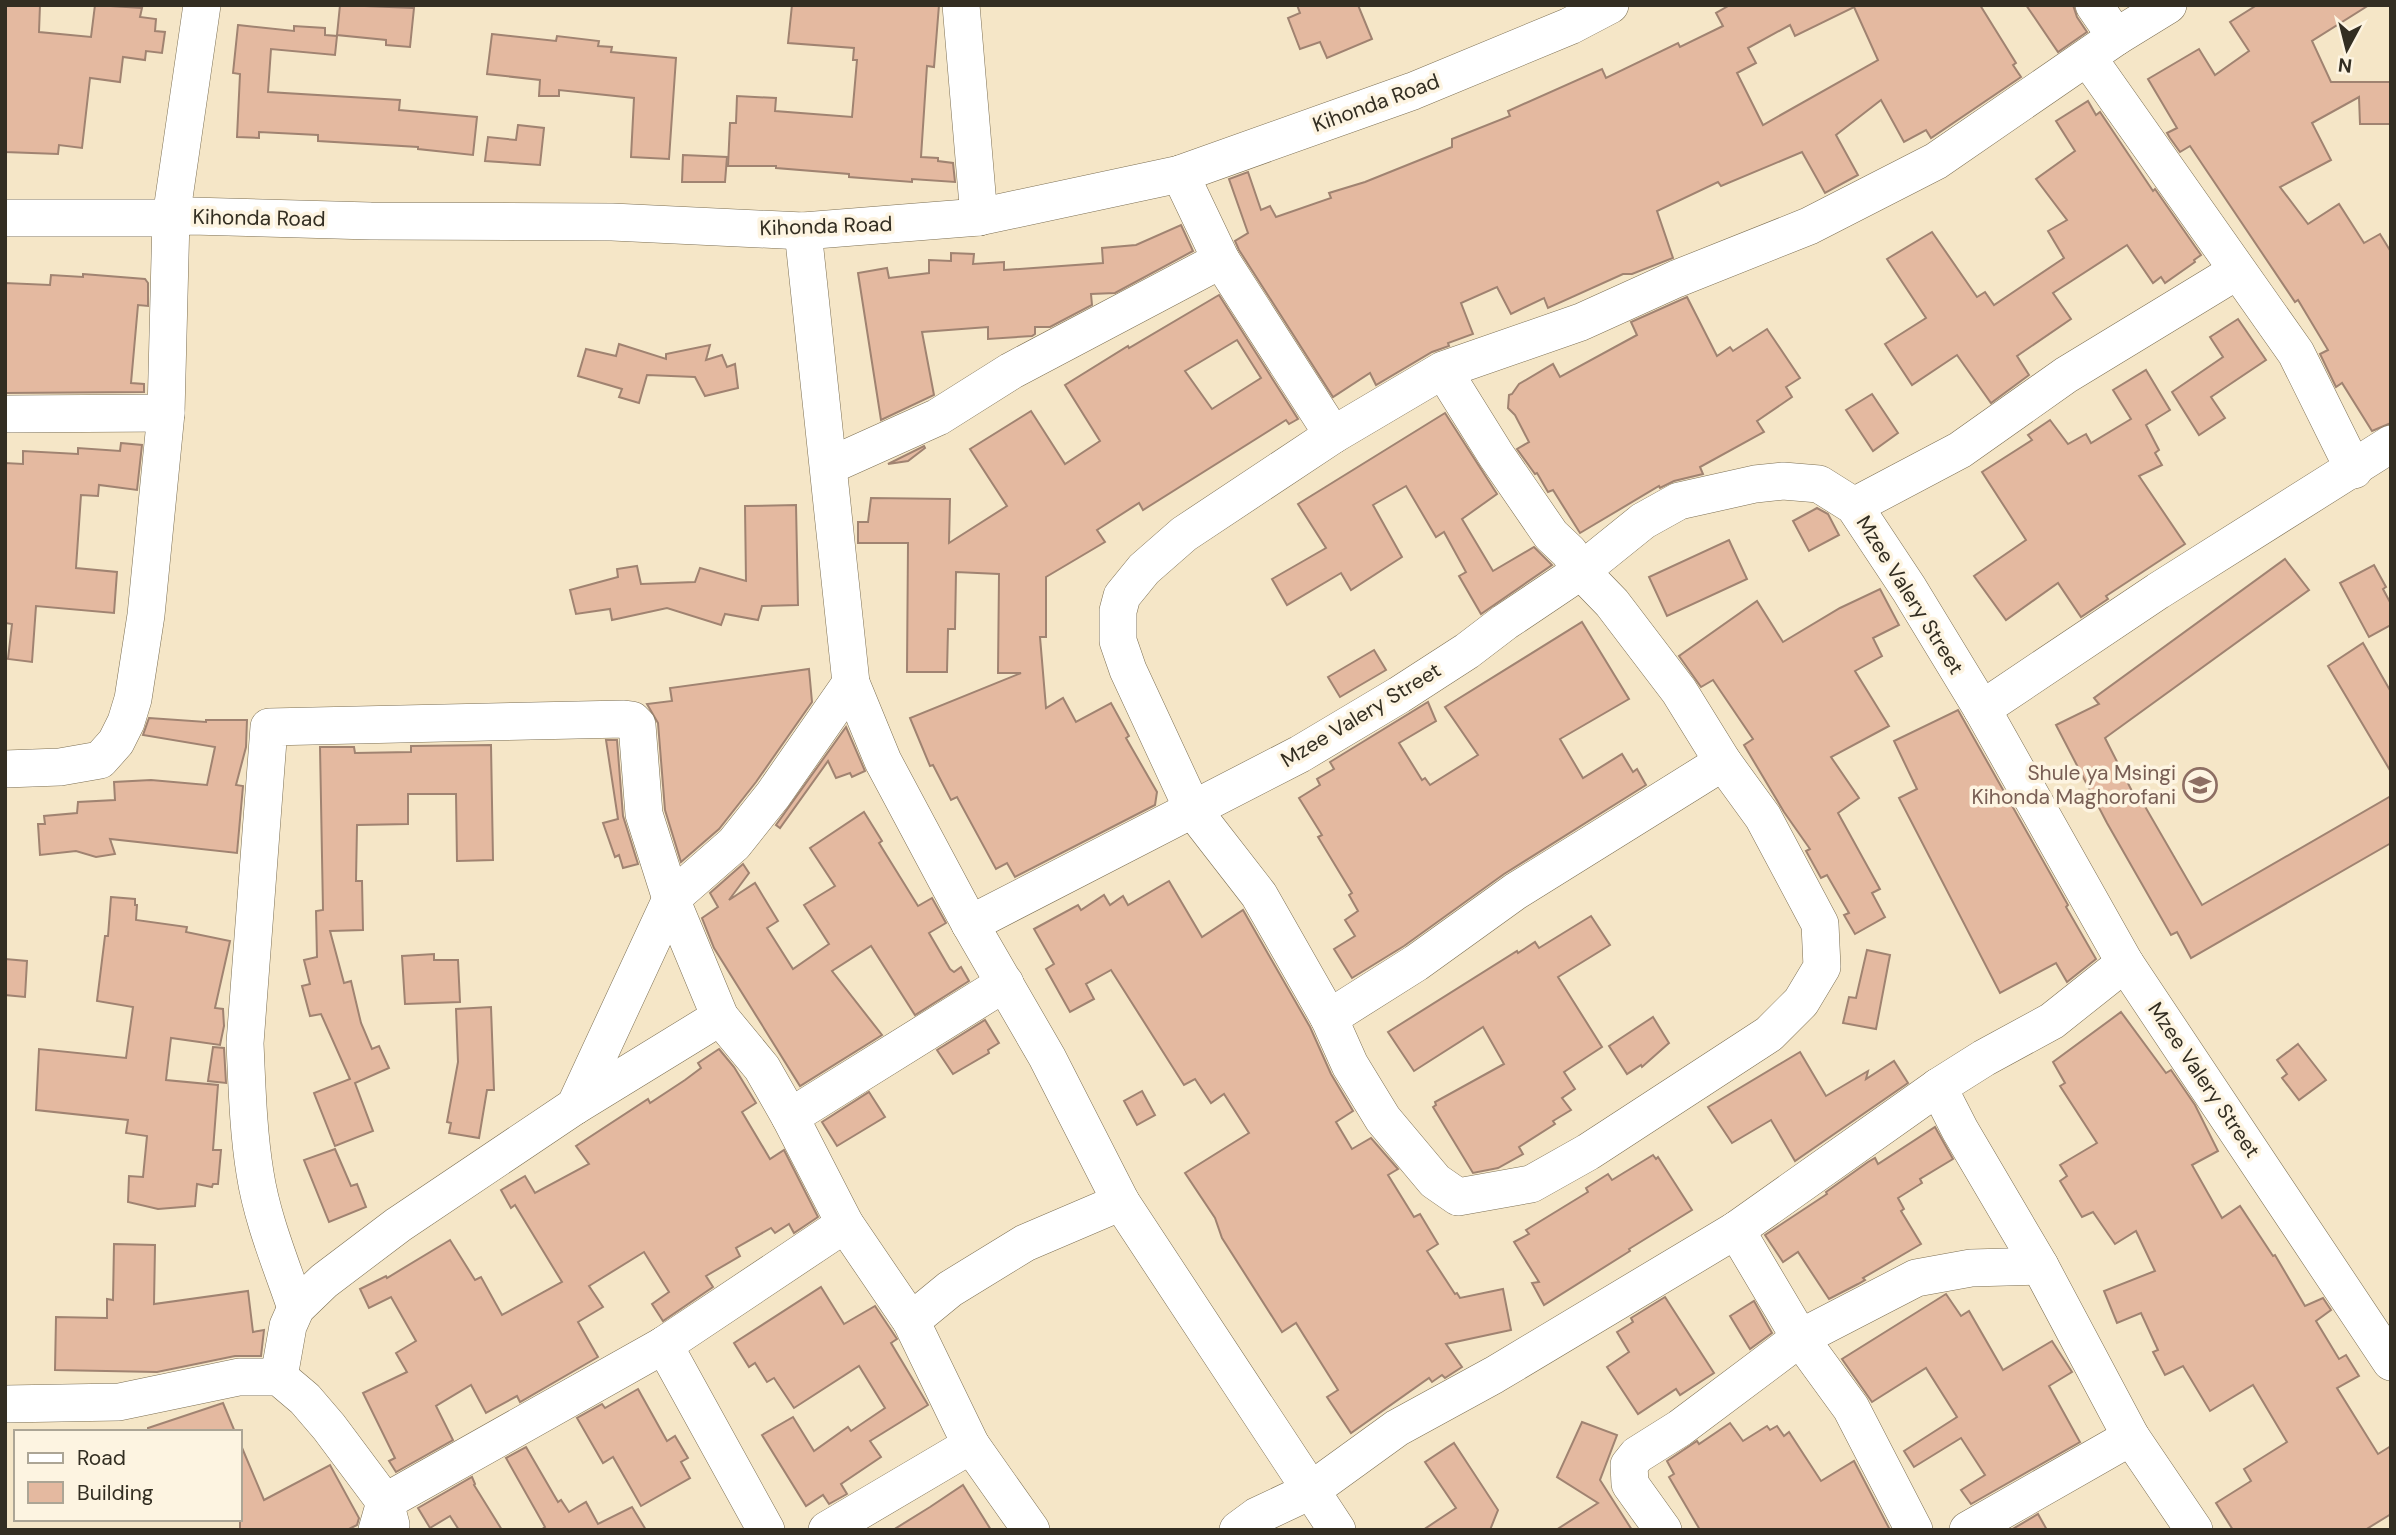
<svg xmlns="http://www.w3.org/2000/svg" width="2396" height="1535" font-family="'DM Sans',sans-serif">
<rect width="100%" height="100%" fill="#f5e6c7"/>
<!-- building -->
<g fill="#e4b9a0" stroke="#a08371" stroke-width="2" fill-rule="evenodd">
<polygon points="5,5 40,5 39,32 91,37 95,5 142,8 140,17 156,19 155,31 165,32 162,53 146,51 145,60 123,57 120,82 90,78 82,148 59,145 58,154 5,152"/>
<polygon points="340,5 414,8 410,47 386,45 386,40 337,35"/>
<polygon points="792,5 939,5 934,67 927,66 921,157 938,158 938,161 953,163 955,182 912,179 912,182 849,177 849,174 776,168 776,166 728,166 730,123 736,123 737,96 776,98 775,111 852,117 857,60 853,60 854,48 788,43"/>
<polygon points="1297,5 1358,5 1372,39 1327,58 1320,42 1300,49 1288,18 1300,13"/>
<path d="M1730,5h250l36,58 -3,2 8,12 -90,61 -5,-8 -22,12 -23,-42 -45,35 22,40 -33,18 -23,-41 -81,34 -3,-4 -61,29 16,47 -41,16h-9l-75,34 -4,-10 -33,16 -14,-27 -36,16 12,31 -25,9 1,3 -17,6 -56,33 -6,-12 -37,24 -94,-147 -4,-9 13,-8 -19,-54 19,-7 13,38 9,-4 6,11 55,-19 -2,-5 36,-11 87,-35v-8l58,-23 -2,-5 94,-42 4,9 72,-35 2,4 43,-21 -7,-13zM1854,7l24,53 -115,65 -26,-52 19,-10 -8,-15 42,-23 5,11z"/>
<polygon points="2026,5 2073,5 2077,17 2087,32 2058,52"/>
<polygon points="2257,5 2369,5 2312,41 2331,82 2391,82 2391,124 2360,124 2359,97 2312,123 2331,160 2280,187 2308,224 2339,204 2364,243 2380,234 2391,252 2391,423 2372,431 2342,383 2336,387 2320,354 2328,350 2298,300 2295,302 2190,146 2180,152 2170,138 2167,133 2177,128 2148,79 2199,49 2215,75 2249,51 2230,22"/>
<polygon points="238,25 294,31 294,26 325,28 325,35 337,36 335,55 271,49 268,92 400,100 399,110 477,117 473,155 418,149 418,147 318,141 318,135 259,132 259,138 237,137 240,74 233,73"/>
<polygon points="492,34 556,41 557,36 599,41 598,46 612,47 611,52 676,58 669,159 631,157 634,98 559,90 559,96 539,96 540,80 487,74"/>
<polygon points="2088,101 2096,115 2100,112 2153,191 2155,189 2201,255 2194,260 2195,262 2165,283 2161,277 2153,283 2127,245 2053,293 2071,319 2017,356 2029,375 1991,403 1957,355 1912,385 1885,344 1926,318 1887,259 1932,232 1977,297 1985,292 1994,305 2064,258 2048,231 2067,220 2036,179 2075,151 2056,121"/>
<polygon points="518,125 544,128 540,165 485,161 488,137 516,140"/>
<polygon points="683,155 727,157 725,182 682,182"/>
<polygon points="1181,225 1193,251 1115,293 1091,294 1092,305 1050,327 1035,327 1035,334 1032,336 988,339 988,327 922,332 934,395 881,420 858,273 887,268 889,278 929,273 929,260 951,261 951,253 974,254 973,264 1004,262 1004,270 1103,263 1102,248 1136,245"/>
<polygon points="83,274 145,279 148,283 148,306 138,305 131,383 144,384 144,392 5,393 5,283 50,285 51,275 83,277"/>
<path d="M1219,295l79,124 -9,5 -3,-4 -143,90 -4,-7 -42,27 8,12 -59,35v60h-6l6,71 17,-10 13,24 35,-19 18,33 -3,2 31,54 -2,13 -140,72 -8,-14 -11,6 -39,-72 -6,3 -18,-35 -3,1 -20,-48 111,-45h-23l1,-99 -43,-2 -1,57h-7l-1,43h-40l1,-129h-50v-21h10l3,-24 79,1 -1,44 58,-37 -37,-57 61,-38 34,53 35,-23 -35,-56 63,-39 1,2zM1237,340l24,38 -49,31 -27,-38z"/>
<polygon points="1687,297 1717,356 1730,347 1733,351 1767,329 1800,378 1786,387 1792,397 1757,421 1764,432 1700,467 1703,474 1674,481 1660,488 1659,486 1580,533 1553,490 1548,492 1537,473 1535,474 1517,449 1529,442 1515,415 1508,408 1509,395 1512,394 1519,384 1553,364 1560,377 1637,335 1631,322"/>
<polygon points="2238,319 2266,360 2211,397 2225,418 2199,435 2172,392 2223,357 2210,337"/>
<polygon points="619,344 666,359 666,354 710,345 706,360 722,355 727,367 735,364 738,388 705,396 695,377 647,375 639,403 619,397 622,389 578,376 586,349 616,356"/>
<polygon points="2146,370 2170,410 2146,425 2159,450 2155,453 2162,465 2139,476 2185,544 2106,596 2108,599 2081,617 2058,583 2006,620 1974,576 2026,540 1982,472 2032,440 2028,435 2050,420 2068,444 2086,434 2091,443 2131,419 2113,390"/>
<polygon points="1872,394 1898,433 1873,451 1846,410"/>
<polygon points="1445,413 1497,494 1462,519 1493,571 1534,547 1552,565 1481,614 1459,576 1466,572 1444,532 1436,537 1406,486 1373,505 1402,557 1351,590 1341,573 1287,605 1272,579 1326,548 1298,504"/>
<polygon points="121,443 142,445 137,490 99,485 98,496 81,495 76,568 117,572 114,613 36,606 32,662 8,659 12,624 5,623 5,463 23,464 23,451 78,454 78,448 120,451"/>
<polygon points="924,446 925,448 908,461 888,464"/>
<polygon points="796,505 798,605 762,606 758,620 725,614 721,625 667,608 612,620 610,609 576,614 570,590 618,577 617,569 637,566 641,584 695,582 700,568 746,581 745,506"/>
<polygon points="1817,508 1828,514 1839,535 1809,551 1793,521"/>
<polygon points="1729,540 1747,579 1667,616 1649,577"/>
<polygon points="2285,559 2309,590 2105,738 2139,805 2143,803 2202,905 2391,796 2391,843 2191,958 2177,932 2171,935 2107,823 2056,725 2099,704 2094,698"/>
<polygon points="2374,565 2386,587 2383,589 2391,604 2391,625 2369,637 2340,583"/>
<polygon points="1880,589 1899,625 1873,638 1882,656 1855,671 1889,726 1831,757 1859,798 1838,813 1880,889 1872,893 1885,917 1855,934 1844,915 1849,913 1827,875 1821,878 1806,851 1810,849 1784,812 1744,745 1753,739 1713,680 1701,687 1679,656 1757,601 1783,642 1840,608"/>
<polygon points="1582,622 1629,699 1560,739 1583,778 1622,754 1633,772 1637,769 1646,785 1504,874 1404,946 1352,978 1334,949 1355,936 1345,920 1358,911 1349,895 1352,893 1318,837 1322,835 1299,798 1320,785 1317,779 1334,769 1330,762 1428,702 1436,721 1399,743 1422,780 1425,778 1430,785 1478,755 1445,707"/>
<polygon points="2363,643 2391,692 2391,772 2328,666"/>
<polygon points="1374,650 1386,670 1340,697 1328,677"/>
<polygon points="809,669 812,702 756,782 719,829 681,862 665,810 658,723 647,704 672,701 670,688"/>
<polygon points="1958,710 2068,905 2066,907 2096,959 2067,982 2056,963 2000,993 1899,798 1917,789 1894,741"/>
<polygon points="149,718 206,722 206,720 247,720 246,747 236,785 243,786 237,853 110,839 115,854 96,857 76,851 40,855 38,824 45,824 44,816 77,813 78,802 115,800 114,782 151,780 207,785 215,747 143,735"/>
<polygon points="846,727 865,771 852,777 850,773 836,778 828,761 780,828 776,825"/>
<polygon points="606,740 617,740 623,816 638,864 623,868 619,855 615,857 603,823 618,819"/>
<polygon points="491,745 493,860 457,861 456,794 408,794 408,824 357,825 356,881 362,881 363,930 330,931 344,983 351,981 361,1023 372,1049 379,1046 389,1068 355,1083 373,1131 335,1146 314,1093 350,1079 321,1014 310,1016 302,986 310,984 304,960 317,957 316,911 323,910 320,747 354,747 355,753 411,752 411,746"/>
<polygon points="864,812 882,841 879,843 918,906 932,898 946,923 929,933 950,969 954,972 961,967 969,981 915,1015 871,946 832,971 882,1035 800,1086 714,948 702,918 718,907 710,893 743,864 749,873 729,900 755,883 778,921 767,928 793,969 829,944 804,905 835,886 810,848"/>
<polygon points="1169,881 1202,937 1243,910 1310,1027 1331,1074 1353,1111 1336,1122 1352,1149 1371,1138 1398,1169 1388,1175 1414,1217 1420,1214 1438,1244 1427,1251 1455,1294 1457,1293 1460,1298 1503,1289 1511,1330 1446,1344 1462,1367 1445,1378 1442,1375 1432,1382 1429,1378 1351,1433 1327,1397 1338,1390 1296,1323 1282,1332 1222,1238 1215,1218 1185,1173 1249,1133 1224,1094 1211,1103 1195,1079 1184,1085 1111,970 1086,984 1094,999 1070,1012 1046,969 1054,964 1034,929 1078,905 1081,910 1104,895 1110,905 1123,896 1128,905"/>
<polygon points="111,897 135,899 135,905 137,905 136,920 187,927 186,932 230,941 215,1008 223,1009 224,1026 220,1045 171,1038 166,1080 218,1085 213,1150 221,1150 218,1184 213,1184 212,1187 197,1184 195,1206 158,1209 128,1202 129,1176 143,1177 147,1136 126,1133 128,1120 36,1110 39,1049 126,1058 133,1007 97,1001 105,936 108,936"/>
<polygon points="1591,916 1610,945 1558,977 1602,1047 1564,1072 1575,1089 1562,1098 1571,1110 1553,1121 1555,1124 1519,1147 1523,1154 1498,1168 1473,1173 1433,1107 1436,1105 1435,1102 1504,1064 1483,1027 1414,1071 1388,1032 1517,951 1518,953 1535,942 1539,948"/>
<polygon points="1867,950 1890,955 1876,1029 1843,1023 1849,997 1856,998"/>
<polygon points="434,954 434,960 458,960 460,1002 405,1004 402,956"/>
<polygon points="5,959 27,961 25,997 5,995"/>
<polygon points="491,1007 494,1090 487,1090 479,1138 449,1133 451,1123 447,1122 458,1062 456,1009"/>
<polygon points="2121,1012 2166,1073 2171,1070 2195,1105 2218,1151 2192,1165 2222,1218 2240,1206 2273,1256 2275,1255 2305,1306 2323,1298 2331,1310 2316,1321 2339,1359 2346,1355 2359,1376 2337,1388 2378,1454 2391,1446 2391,1514 2365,1530 2233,1530 2216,1503 2251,1481 2244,1469 2287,1442 2253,1385 2210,1411 2183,1366 2165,1375 2153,1352 2158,1350 2141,1313 2117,1323 2104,1291 2155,1271 2136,1231 2115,1244 2093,1212 2082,1217 2060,1181 2067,1176 2060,1165 2097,1143 2060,1086 2065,1083 2053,1062"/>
<polygon points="1653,1017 1669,1043 1642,1067 1641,1065 1627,1074 1609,1046"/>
<polygon points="985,1020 999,1043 988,1050 989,1053 953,1074 937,1050"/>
<polygon points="2298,1044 2326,1080 2299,1100 2282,1078 2287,1074 2277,1060"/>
<polygon points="213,1047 224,1048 226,1083 208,1081"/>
<polygon points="719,1049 734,1067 756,1103 742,1112 770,1159 784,1150 818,1217 794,1233 789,1224 775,1233 771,1228 736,1248 740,1256 706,1276 713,1287 663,1321 652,1304 669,1292 644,1252 589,1286 603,1307 578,1322 598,1357 520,1402 517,1396 486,1413 471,1385 436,1406 453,1440 396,1472 389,1461 395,1458 363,1393 407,1372 396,1353 416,1341 391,1297 369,1308 360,1289 386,1276 387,1278 450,1240 475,1280 481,1277 502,1315 562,1282 515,1205 511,1208 501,1190 525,1176 535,1193 589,1164 576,1146 648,1099 650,1103 685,1080 701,1068 698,1063"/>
<polygon points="1800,1052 1826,1096 1868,1071 1866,1079 1894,1061 1908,1083 1795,1161 1771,1120 1732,1143 1708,1107"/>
<polygon points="1142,1091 1155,1115 1137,1125 1124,1101"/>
<polygon points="869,1092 885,1117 837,1146 822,1122"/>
<polygon points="1935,1127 1953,1159 1920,1179 1922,1183 1898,1198 1904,1209 1901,1211 1921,1244 1863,1278 1865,1280 1858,1284 1829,1299 1798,1252 1783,1262 1765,1235 1827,1194 1826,1192 1868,1162 1875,1158 1878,1164"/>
<polygon points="335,1149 351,1186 357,1184 366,1207 329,1222 304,1160"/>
<polygon points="1653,1155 1656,1159 1658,1157 1692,1210 1629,1249 1630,1251 1544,1305 1532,1283 1539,1282 1514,1242 1529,1234 1526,1230 1588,1192 1586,1188 1608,1174 1612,1180"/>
<polygon points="114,1244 155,1245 154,1304 248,1291 253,1332 264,1330 261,1356 235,1356 157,1372 55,1370 56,1317 107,1318 107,1299 113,1300"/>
<polygon points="821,1287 844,1324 875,1306 897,1339 891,1343 928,1405 870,1441 881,1457 841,1484 847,1494 829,1504 823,1495 806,1506 762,1435 793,1417 814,1451 848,1427 851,1431 885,1408 859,1366 794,1408 774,1378 767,1382 755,1363 749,1367 734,1343"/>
<polygon points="1946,1294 1961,1316 1969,1311 2003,1370 2052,1341 2072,1372 2049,1386 2080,1442 1971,1504 1961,1490 1985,1475 1961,1438 1914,1467 1904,1451 1957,1417 1926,1368 1872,1402 1842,1359"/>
<polygon points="1665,1297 1714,1373 1680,1395 1676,1389 1638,1414 1607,1367 1629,1352 1617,1332 1633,1322 1631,1318"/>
<polygon points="1754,1301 1772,1333 1750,1349 1730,1316"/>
<polygon points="638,1389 667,1441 675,1436 688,1458 681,1462 690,1478 641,1506 613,1457 603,1463 577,1418 602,1404 605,1408"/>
<polygon points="223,1403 235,1432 148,1432 148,1428"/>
<polygon points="1582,1422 1617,1435 1600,1480 1632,1530 1556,1530 1598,1503 1557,1477"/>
<polygon points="1730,1423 1743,1441 1767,1426 1770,1430 1777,1426 1784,1436 1789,1432 1821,1481 1854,1461 1890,1530 1700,1530 1669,1477 1674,1474 1667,1461 1697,1441 1699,1444"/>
<polygon points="240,1443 264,1500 330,1465 359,1518 357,1525 347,1530 240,1530"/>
<polygon points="1454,1443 1498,1510 1490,1530 1423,1530 1456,1508 1425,1462"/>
<polygon points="526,1447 558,1502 561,1500 569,1512 586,1502 598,1524 632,1507 646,1530 541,1530 545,1527 506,1458"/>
<polygon points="472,1477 475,1484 474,1485 502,1530 459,1530 450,1516 430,1528 418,1508"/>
<polygon points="963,1485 991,1530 893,1530 930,1507"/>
<polygon points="2038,1514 2047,1530 2011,1530"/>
</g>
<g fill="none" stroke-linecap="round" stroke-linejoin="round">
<!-- minor casing -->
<g stroke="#7c6f53" stroke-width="38">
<g id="minor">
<polyline points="961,5 979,217"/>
<polyline points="2094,5 2116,37"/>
<polyline points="2088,58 2296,353 2354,470"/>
<polyline points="1180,174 1221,260 1333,435"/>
<polyline points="5,218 171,218 191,216 371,221 612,222 803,231 979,217 1180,174 1413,91 1570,26 1610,5"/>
<polyline points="803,231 851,683 883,761 970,924 1047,1057 1121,1202 1337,1530"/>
<polyline points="1443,370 1496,455 1551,535 1569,552 1581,571 1612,603 1679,691 1723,762 1763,817 1820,924 1822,967 1801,1002 1769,1034 1588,1152 1531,1184 1458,1197 1435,1181 1383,1119 1350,1065 1329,1018 1259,895 1193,810 1128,670 1118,641 1118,611 1122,596 1144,569 1184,534 1333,435 1443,370 1581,322 1676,279 1809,226 1936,161 2116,37 2168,5"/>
<polyline points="5,414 166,413"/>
<polyline points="829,466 938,417 1011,371 1221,260"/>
<polyline points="1854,506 1960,450 2066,375 2237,271"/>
<polyline points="1982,709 2158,591 2391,444"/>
<polyline points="5,769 60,767 100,760 116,742 126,722 133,699 146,615 166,413 171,218 202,5"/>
<polyline points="970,924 1300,754 1399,695 1467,651 1505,622 1581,571 1643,521 1679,501 1755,484 1783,481 1819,484 1854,506 1909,589 1982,709 2125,963 2391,1362"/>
<polyline points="1329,1018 1416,963 1516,891 1723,762"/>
<polyline points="1938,1087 1960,1130 2040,1266 2131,1437 2194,1530"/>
<polyline points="575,1106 720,1017"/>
<polyline points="790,1117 1005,983"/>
<polyline points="1736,1230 1800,1338 1851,1408 1914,1530"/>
<path d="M296,1308c-15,-44 -34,-89 -41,-135 -7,-43 -8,-87 -10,-130l24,-316 355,-8 8,1 5,5 7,89 27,85 49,118 42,51 28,49 55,107 66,97 60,124 60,85"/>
<polyline points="911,1321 950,1289 1025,1243 1121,1202"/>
<polyline points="664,1345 766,1530"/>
<polyline points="279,1377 288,1326 296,1308 324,1281 398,1225 575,1106 671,899 734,844 773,795 851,683"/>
<polyline points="5,1404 119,1402 239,1377 279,1377 305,1399 329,1427 385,1502 391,1525"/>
<polyline points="377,1530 385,1502 664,1345 845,1224"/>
<polyline points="827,1530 971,1445"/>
<polyline points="1238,1530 1257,1516 1310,1491 1397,1428 1494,1375 1736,1230 1938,1087 1984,1058 2052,1021 2125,963"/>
<polyline points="1663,1530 1630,1484 1629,1465 1637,1455 1680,1428 1800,1338 1916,1278 1971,1268 2040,1266"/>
<polyline points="1968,1530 2131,1437"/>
</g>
</g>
<!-- minor -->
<use href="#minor" stroke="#fff" stroke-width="37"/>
</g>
<!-- icons -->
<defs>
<g id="school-ring" transform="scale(1.75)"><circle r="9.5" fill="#fdf4e1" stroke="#8d6e63" stroke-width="1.5"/><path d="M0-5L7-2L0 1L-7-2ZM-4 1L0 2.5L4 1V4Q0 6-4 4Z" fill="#8d6e63"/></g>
</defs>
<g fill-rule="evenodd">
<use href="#school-ring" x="2200" y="785"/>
</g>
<g text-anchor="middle" stroke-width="7" stroke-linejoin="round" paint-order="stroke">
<!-- street labels -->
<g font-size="21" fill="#332e22" stroke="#fdf4e1">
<text transform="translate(1376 103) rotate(-20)" y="7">Kihonda Road</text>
<text transform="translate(259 218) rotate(1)" y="7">Kihonda Road</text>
<text transform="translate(826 226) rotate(-2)" y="7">Kihonda Road</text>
<text transform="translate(1910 595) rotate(58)" y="7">Mzee Valery Street</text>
<text transform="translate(1361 715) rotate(-31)" y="7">Mzee Valery Street</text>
<text transform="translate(2204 1080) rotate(56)" y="7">Mzee Valery Street</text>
</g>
<!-- education labels -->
<g font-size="21" fill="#785e54" stroke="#fdf4e1" text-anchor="end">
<text x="2176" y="780">Shule ya Msingi<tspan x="2176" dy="24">Kihonda Maghorofani</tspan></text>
</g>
</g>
<!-- border -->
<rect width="2396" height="1535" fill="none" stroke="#332e22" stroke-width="14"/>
<!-- legend -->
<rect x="14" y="1430" width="228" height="91" fill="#fdf4e1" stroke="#aca595" stroke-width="2"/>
<rect x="28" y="1453" width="35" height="10" fill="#ffffff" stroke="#aca595" stroke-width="2"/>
<text x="77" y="1465" font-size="21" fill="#332e22">Road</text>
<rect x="28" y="1482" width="35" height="21" fill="#e4b9a0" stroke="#aca595" stroke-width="2"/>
<text x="77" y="1500" font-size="21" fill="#332e22">Building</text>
<!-- north arrow -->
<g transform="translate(2347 49) rotate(187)" stroke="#fdf4e1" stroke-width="5" paint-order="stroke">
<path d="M0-5L12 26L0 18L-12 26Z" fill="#332e22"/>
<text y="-10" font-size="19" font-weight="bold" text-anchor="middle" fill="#332e22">N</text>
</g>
</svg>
